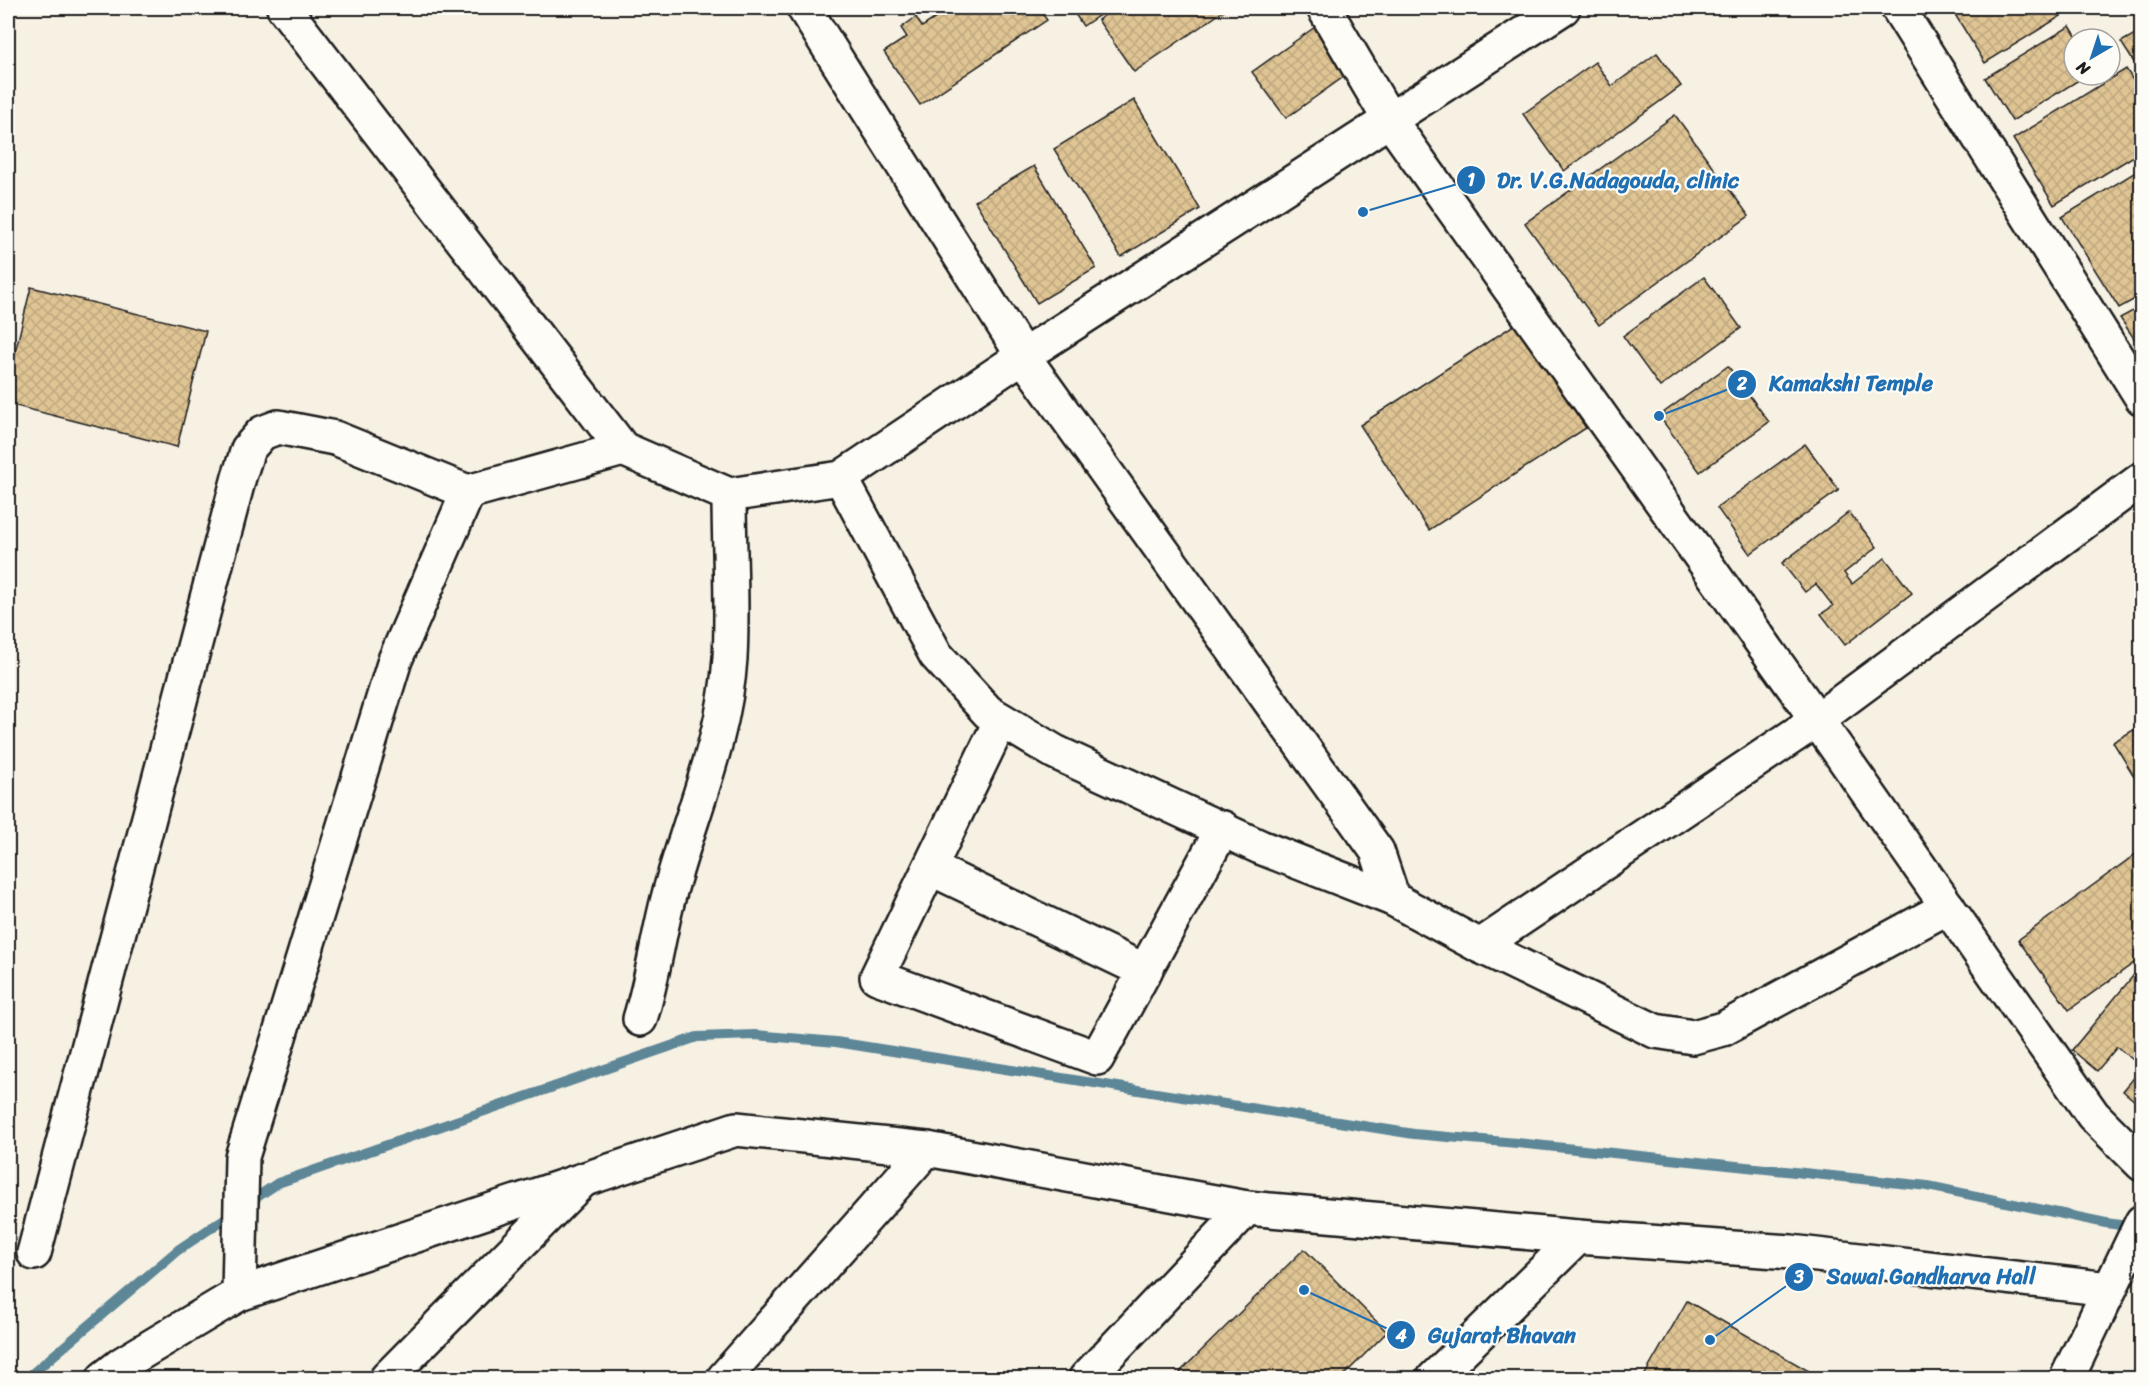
<svg xmlns="http://www.w3.org/2000/svg" width="2149" height="1386" font-family="Sriracha,sans-serif">
<defs>
<pattern id="building-cross-hatch" width="8" height="8" patternUnits="userSpaceOnUse" patternTransform="scale(1.5)"><rect width="8" height="8" fill="#dfc494"/><path d="M0 0l8 8M0 8l8-8" fill="none" stroke="#bfa87f"/></pattern>
</defs>
<rect width="100%" height="100%" fill="#f7f1e3"/>
<filter id="ink" filterUnits="userSpaceOnUse"><feTurbulence type="fractalNoise" baseFrequency=".0167" numOctaves="2"/><feDisplacementMap in="SourceGraphic" scale="12" xChannelSelector="R" yChannelSelector="G"/><feConvolveMatrix kernelMatrix="1 2 1 2 8 2 1 2 1" color-interpolation-filters="sRGB"/></filter>
<g filter="url(#ink)">
<g fill="none" stroke-linecap="round" stroke-linejoin="round">
<!-- stream -->
<polyline stroke="#5d8697" stroke-width="10" points="27,1378 178,1250 278,1183 697,1037 755,1035 836,1042 1414,1134 1517,1143 1928,1186 2106,1223 2134,1227"/>
</g>
<!-- building -->
<g fill="url(#building-cross-hatch)" stroke="#1c1c1c" stroke-width="1.5">
<polygon points="951,8 1038,8 1047,20 920,105 884,52 907,37 901,28 916,17 922,27"/>
<polygon points="1071,8 1110,8 1083,26"/>
<polygon points="1115,8 1228,8 1134,72 1098,20"/>
<polygon points="1951,8 2056,8 2061,16 1985,63"/>
<polygon points="2070,26 2078,39 2074,39 2074,75 2087,75 2012,121 1985,78"/>
<polygon points="1315,27 1349,73 1286,118 1252,72"/>
<polygon points="2142,30 2142,75 2121,42"/>
<polygon points="1657,53 1681,86 1564,171 1523,114 1595,62 1612,86"/>
<polygon points="2126,69 2142,94 2142,151 2054,205 2013,139"/>
<polygon points="1134,100 1200,209 1121,257 1054,149"/>
<polygon points="1675,115 1749,216 1599,325 1525,223"/>
<polygon points="1034,166 1096,268 1037,303 975,201"/>
<polygon points="2142,168 2142,295 2119,308 2062,217"/>
<polygon points="1704,277 1741,328 1660,387 1623,336"/>
<polygon points="31,287 206,331 177,447 8,404 8,381"/>
<polygon points="2142,306 2142,350 2120,318"/>
<polygon points="1517,323 1586,428 1429,530 1360,425"/>
<polygon points="1728,366 1769,422 1700,472 1659,416"/>
<polygon points="1805,444 1839,490 1750,554 1717,508"/>
<polygon points="1849,512 1877,547 1844,573 1852,584 1885,558 1912,593 1845,645 1821,614 1833,606 1816,584 1805,592 1782,563"/>
<polygon points="2142,725 2142,789 2113,742"/>
<polygon points="2140,851 2142,957 2069,1010 2018,940"/>
<polygon points="2142,965 2142,1067 2117,1047 2097,1071 2072,1050"/>
<polygon points="2142,1068 2142,1096 2136,1102 2123,1091"/>
<polygon points="1304,1249 1387,1332 1341,1378 1187,1378 1180,1372"/>
<polygon points="1687,1301 1821,1378 1643,1378"/>
</g>
<g fill="none" stroke-linecap="round" stroke-linejoin="round">
<!-- minor casing -->
<g stroke="#1c1c1c" stroke-width="38">
<g id="minor">
<path d="M284,8l339,441 106,46c0,54 4,109 1,163 -5,82 -40,158 -61,237 -11,41 -16,83 -29,124"/>
<polyline points="804,8 1023,356 1563,8"/>
<polyline points="1324,8 1389,119 1817,720 2093,1115 2142,1164"/>
<polyline points="1898,8 2142,398"/>
<polyline points="841,478 936,655 988,712 1055,752 1260,847 1393,899 1480,946 1655,1031 1693,1037 1723,1029 1948,907"/>
<polyline points="729,495 841,478 1023,356 1377,851 1393,899"/>
<polyline points="1001,720 877,977 1097,1058 1223,828"/>
<polyline points="930,868 1145,971"/>
<polyline points="1480,946 1817,720 2142,479"/>
<polyline points="34,1253 239,477 248,449 262,433 278,427 335,438 468,492 623,449"/>
<polyline points="239,1294 242,1157 395,660 468,492"/>
<polyline points="104,1378 122,1364 239,1294 736,1129 927,1149"/>
<polyline points="387,1378 579,1184"/>
<polyline points="724,1378 927,1149 1247,1208 1578,1237"/>
<polyline points="1086,1378 1247,1208"/>
</g>
</g>
<!-- tertiary casing -->
<g stroke="#1c1c1c" stroke-width="38">
<g id="tertiary">
<polyline points="1434,1378 1578,1237 1791,1252 2109,1289"/>
<polyline points="2067,1378 2142,1222"/>
</g>
</g>
<!-- minor -->
<use href="#minor" stroke="#fdfcf7" stroke-width="33"/>
<!-- tertiary -->
<use href="#tertiary" stroke="#fdfcf7" stroke-width="33"/>
<!-- rail -->
<polyline stroke="#1c1c1c" stroke-width="4.5" stroke-dasharray="9 4.5" stroke-linecap="butt" points="8,15 10,8"/>
</g>
</g>
<!-- callouts -->
<path fill="none" stroke="#1f6fb2" stroke-width="2" d="M1363 212L1471 180M1659 416L1742 384M1710 1340L1799 1277M1304 1290L1401 1335"/>
<g fill="#1f6fb2" stroke="#fdfcf7" stroke-width="2">
<circle cx="1363" cy="212" r="6"/>
<circle cx="1659" cy="416" r="6"/>
<circle cx="1710" cy="1340" r="6"/>
<circle cx="1304" cy="1290" r="6"/>
<circle cx="1471" cy="180" r="15"/>
<circle cx="1742" cy="384" r="15"/>
<circle cx="1799" cy="1277" r="15"/>
<circle cx="1401" cy="1335" r="15"/>
</g>
<g font-size="18" text-anchor="middle" font-weight="bold" fill="#fff">
<text x="1471" y="186">1</text>
<text x="1742" y="390">2</text>
<text x="1799" y="1283">3</text>
<text x="1401" y="1342">4</text>
</g>
<g font-size="22" text-anchor="middle" font-weight="bold" fill="#1f6fb2" stroke="#fdfcf7" stroke-width="4.5" stroke-linejoin="round" paint-order="stroke">
<text x="1618" y="188">Dr. V.G.Nadagouda, clinic</text>
<text x="1851" y="391">Kamakshi Temple</text>
<text x="1931" y="1284">Sawai Gandharva Hall</text>
<text x="1502" y="1343">Gujarat Bhavan</text>
</g>
<!-- margin -->
<rect width="2149" height="1386" fill="none" stroke="#fdfcf7" stroke-width="30"/>
<rect x="15" y="15" width="2119" height="1356" fill="none" stroke="#1c1c1c" stroke-width="2" filter="url(#ink)"/>
<!-- north arrow -->
<g transform="translate(2092 57) rotate(219)"><circle r="28" fill="#fdfcf7" stroke="#a3a29f" stroke-width="1.5"/>
<path d="M0-4.5L10 22L0 15L-10 22Z" fill="#1f6fb2"/>
<text y="-9" font-size="16" font-weight="bold" text-anchor="middle" fill="#1c1c1c">N</text>
</g>
</svg>
